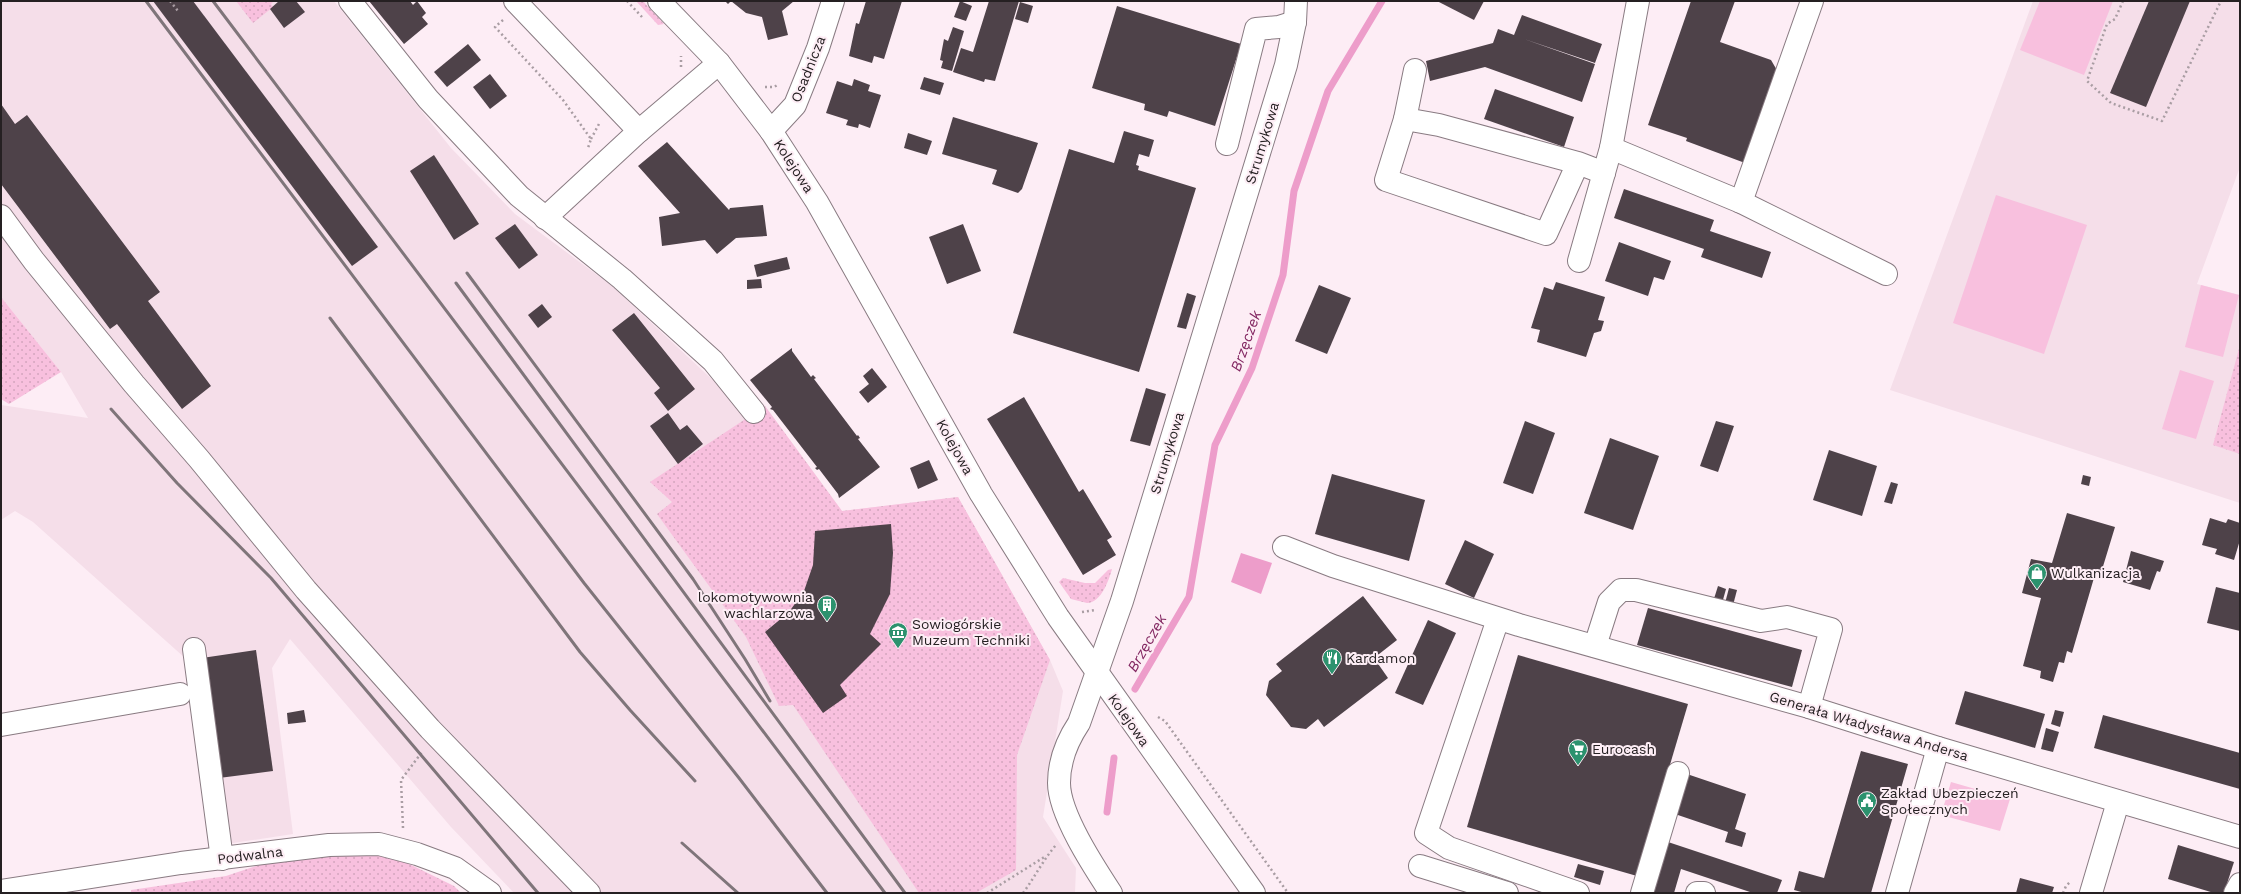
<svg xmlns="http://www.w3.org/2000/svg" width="2241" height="894" font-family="'Work Sans',sans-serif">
<defs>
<pattern id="green-dots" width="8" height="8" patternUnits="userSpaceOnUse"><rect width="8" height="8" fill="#f8c0de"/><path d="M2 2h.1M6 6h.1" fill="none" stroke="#d4a5be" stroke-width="1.8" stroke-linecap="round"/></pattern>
</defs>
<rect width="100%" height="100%" fill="#fdedf5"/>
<!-- built -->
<g fill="#f5dee9">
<polygon points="1,1 334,1 451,148 515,214 612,286 732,398 746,386 765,406 842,511 958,497 1050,660 1063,691 1043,817 1076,868 1075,893 514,893 451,827 290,639 272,668 293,834 214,846 185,658 33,522 15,511 1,520 1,405 88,418 61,372 1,297"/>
<polygon points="2033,1 2240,1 2240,167 2197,284 2240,295 2240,503 1890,390"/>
</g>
<!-- green -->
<g fill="url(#green-dots)">
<polygon points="236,1 274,1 271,4 273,7 253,23"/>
<polygon points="636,1 643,1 664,24 658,25"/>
<polygon points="1,297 61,372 9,404 1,399"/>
<polygon points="2240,345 2240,454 2213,445"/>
<polygon points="765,406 842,511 958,497 1050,660 1017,755 1016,870 976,893 919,893 793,705 779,706 746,637 657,514 672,502 650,482"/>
<path d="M1112,569c-3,11 -11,34 -25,34 -5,-1 -11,-3 -16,-4l-12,-17 4,-4 22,5h10l13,-13z"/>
<polygon points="304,850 393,856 454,886 461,893 131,893 131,890 226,876"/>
</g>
<!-- pitch -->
<g fill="#f8c0de">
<polygon points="2040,1 2113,1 2084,75 2020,50"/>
<polygon points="1996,195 2087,225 2044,354 1953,323"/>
<polygon points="2201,285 2239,295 2223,357 2185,347"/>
<polygon points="2180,370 2214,381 2196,439 2162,429"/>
<polygon points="1951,782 2010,799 2000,831 1941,815"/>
</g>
<!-- water -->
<polygon fill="#ed9dca" points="1241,553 1272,563 1261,594 1231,582"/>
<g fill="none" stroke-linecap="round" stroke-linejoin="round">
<!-- stream -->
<g stroke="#ed9dca" stroke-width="7">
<polyline points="1135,689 1189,597 1215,445 1252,368 1283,275 1294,191 1328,91 1382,1"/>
<polyline points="1107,812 1114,758"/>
</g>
</g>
<!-- building -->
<g fill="#4e4249">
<polygon points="153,1 193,1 378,247 352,266"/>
<polygon points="279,1 296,1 305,12 284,28 270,9"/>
<polygon points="369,1 410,1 413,5 417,1 426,13 422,17 428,24 404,44"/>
<polygon points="725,1 794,1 782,11 788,35 768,40 762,17 746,13 731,1 728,4"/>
<polygon points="866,1 902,1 884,59 874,56 872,63 849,56 856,23 859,24"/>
<polygon points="960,1 972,6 966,21 954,17"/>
<polygon points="989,1 1019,1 995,81 985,79 984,82 953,72 961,48 973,52"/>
<polygon points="1437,1 1484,1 1474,20"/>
<polygon points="1691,1 1735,1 1720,42 1771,60 1778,72 1745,163 1686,141 1687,138 1648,125"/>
<polygon points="2149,1 2190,1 2146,107 2110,93"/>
<polygon points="1020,2 1033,6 1028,23 1015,19"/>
<polygon points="1117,6 1241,44 1215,126 1169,111 1167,117 1154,113 1144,110 1145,104 1092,88"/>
<polygon points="1522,15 1602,44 1595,63 1524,39 1595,64 1582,102 1485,67 1430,81 1426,61 1493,43 1498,29 1514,35"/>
<polygon points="953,27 964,31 952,71 941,68 943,61 940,60 944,39 948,41"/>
<polygon points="468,44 481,60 447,87 434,72"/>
<polygon points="490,74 507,96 490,109 473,87"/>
<polygon points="924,77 944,83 940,95 920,89"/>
<polygon points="854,79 870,85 868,91 881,95 870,128 859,124 858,128 846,125 848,120 826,113 837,81 852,86"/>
<polygon points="1495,89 1574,117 1564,147 1484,119"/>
<polygon points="1,104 15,124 27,115 160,292 148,301 211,386 182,409 117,324 110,329 1,184"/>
<polygon points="953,117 1038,143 1022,189 1018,193 992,184 997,170 942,154"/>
<polygon points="1124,131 1154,140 1149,157 1139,154 1136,165 1139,166 1138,170 1196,188 1139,372 1013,333 1069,149 1114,163"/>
<polygon points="908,133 932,141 927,155 904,148"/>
<polygon points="667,142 729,210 730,208 763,205 767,236 736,238 717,254 705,240 662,246 659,217 680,213 638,166"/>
<polygon points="434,155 479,224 454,240 410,171"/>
<polygon points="1624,189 1714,220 1710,231 1771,252 1762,278 1701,257 1704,249 1614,218"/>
<polygon points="515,224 538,255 519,269 495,238"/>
<polygon points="963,224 981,271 947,284 929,237"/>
<polygon points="1619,242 1671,261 1664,280 1654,277 1648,296 1605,281"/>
<polygon points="787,257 790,269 757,277 754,265"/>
<polygon points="761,279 762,288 747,289 747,280"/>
<polygon points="1556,282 1605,297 1598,320 1604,321 1601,331 1594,333 1586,357 1537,342 1540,330 1531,328 1544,287 1553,290"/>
<polygon points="1319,285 1351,298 1327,354 1295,341"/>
<polygon points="1187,293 1196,296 1186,329 1177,327"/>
<polygon points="542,304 552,317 538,328 528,315"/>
<polygon points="634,313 695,389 668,411 654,393 660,388 612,330"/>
<polygon points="792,348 792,351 811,377 813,375 816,378 814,379 857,436 858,435 860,438 858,439 880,467 839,498 838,494 819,469 817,470 815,468 817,467 773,410 770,409 772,407 750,380"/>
<polygon points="872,368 887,387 868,403 859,392 869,384 863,376"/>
<polygon points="1146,388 1166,394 1150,446 1130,441"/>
<polygon points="1024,397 1079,492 1083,489 1112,537 1107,540 1116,555 1083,575 987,419"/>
<polygon points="668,413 680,430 687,425 703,444 678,464 650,426"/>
<polygon points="1525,421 1555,433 1533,494 1503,483"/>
<polygon points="1716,421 1734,426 1718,472 1700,466"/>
<polygon points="1610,438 1659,456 1633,530 1584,513"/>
<polygon points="1829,450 1877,466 1862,516 1813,500"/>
<polygon points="929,460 938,480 918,489 910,468"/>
<polygon points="1332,474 1425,500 1409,561 1315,534"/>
<polygon points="2083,475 2091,477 2089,486 2081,484"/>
<polygon points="1891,482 1898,484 1892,504 1884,502"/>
<polygon points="2067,513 2115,527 2101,573 2096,571 2072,653 2067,651 2064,663 2059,662 2053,682 2040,678 2041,671 2023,666 2041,598 2022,593 2031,559 2052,563"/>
<polygon points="2210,518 2226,523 2228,519 2240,523 2240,540 2234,560 2215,554 2217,549 2202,545"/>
<polygon points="891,524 893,553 890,594 870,634 881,644 840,685 847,696 823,713 765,632 789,612 804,591 813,565 815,531"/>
<polygon points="1465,540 1494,554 1474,598 1445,584"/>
<polygon points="2131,551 2164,561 2160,572 2157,571 2150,590 2123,582"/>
<polygon points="1718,586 1726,589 1721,607 1712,605"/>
<polygon points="2216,587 2240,593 2240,631 2207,623"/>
<polygon points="1729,588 1737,590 1732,609 1724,607"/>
<polygon points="1363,596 1397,640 1374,658 1388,678 1324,727 1318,719 1306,729 1291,727 1266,695 1269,681 1282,671 1276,664"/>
<polygon points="1648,608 1802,650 1792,687 1637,645"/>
<polygon points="1428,620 1456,633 1423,705 1395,693"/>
<polygon points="256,650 273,771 219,778 202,658"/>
<polygon points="1518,655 1688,704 1637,876 1467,827"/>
<polygon points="1965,691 2045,714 2035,748 1955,724"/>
<polygon points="304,710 306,722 288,724 287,713"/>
<polygon points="2055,710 2064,712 2060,727 2051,724"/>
<polygon points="2103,715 2240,753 2240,789 2094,748"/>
<polygon points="2046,728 2059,732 2053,752 2041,749"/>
<polygon points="1861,751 1908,764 1871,893 1805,893 1794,890 1799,871 1824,878"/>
<polygon points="1684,773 1746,794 1735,829 1746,833 1742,847 1725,842 1728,832 1672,813"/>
<polygon points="1668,842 1782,880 1777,893 1753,893 1681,869 1674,893 1651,893"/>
<polygon points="2178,845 2234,862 2224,893 2214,893 2168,879"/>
<polygon points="1578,864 1604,871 1600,885 1574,877"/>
<polygon points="2020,878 2054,887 2052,893 2016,893"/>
</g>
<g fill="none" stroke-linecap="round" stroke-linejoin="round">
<!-- minor casing -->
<g stroke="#897b82" stroke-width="24">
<g id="minor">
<polyline points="350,1 428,99 519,196 622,279 713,361 754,412"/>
<polyline points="515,1 639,131 719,63"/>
<polyline points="659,1 719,63 771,131 817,202 981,494 1058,617 1254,893"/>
<polyline points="1405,119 1415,70"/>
<polyline points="771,131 795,105 818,48 833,1"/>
<polyline points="1227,144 1256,29 1279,27 1295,22"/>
<polyline points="1611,148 1741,202 1886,274"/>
<polyline points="1578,163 1546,234 1386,180 1405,119 1439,125 1578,163 1604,173"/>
<polyline points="1741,202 1812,1"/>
<polyline points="1,216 34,261 134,384 199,459 306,590 430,729 589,893"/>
<polyline points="545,218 639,131"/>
<polyline points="1579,261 1611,148 1638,1"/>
<polyline points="1284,547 1333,566 1519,625 1809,707 1938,748 2240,837"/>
<polyline points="1498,619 1426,833 1449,848 1578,893"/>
<polyline points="1595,646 1609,602 1621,590 1636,590 1761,621 1787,617 1831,629 1809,707"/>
<polyline points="194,649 222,859"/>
<polyline points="1,725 180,694"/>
<polyline points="1420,866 1507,893"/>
<polyline points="1,891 181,863 329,845 379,844 417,854 455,868 490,893"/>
<path d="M1111,893c-17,-26 -52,-79 -52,-110 0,-22 8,-42 20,-60l43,-122 164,-536 9,-43 1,-21"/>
<polyline points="1642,893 1678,773"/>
<polyline points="1697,893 1704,893"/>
<polyline points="1897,893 1938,748"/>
<polyline points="2091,893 2118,802"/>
<polyline points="2235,893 2240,884"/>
</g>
</g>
<!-- path -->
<g stroke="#a99da3" stroke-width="2.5" stroke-dasharray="2 3" stroke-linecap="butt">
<polyline points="170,1 178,11"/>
<polyline points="627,1 642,17"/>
<polyline points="2123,1 2115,19 2107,24 2087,81 2111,103 2162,121 2221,1"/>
<polyline points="503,20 495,27 563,100 591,139 588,148"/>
<polyline points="681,67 681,56"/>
<polyline points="765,87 774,87 779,84"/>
<polyline points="591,139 600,122"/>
<polyline points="1082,612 1095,610"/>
<polyline points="1158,717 1165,721 1288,893"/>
<polyline points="403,828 401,780 422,752"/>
<polyline points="987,893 1046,856"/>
<path d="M1023,893c12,-16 20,-33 33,-48"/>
<polyline points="2063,893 2066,886 2070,882"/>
</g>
<!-- minor -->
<use href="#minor" stroke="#fff" stroke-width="22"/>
<!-- rail -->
<g stroke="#7f757a" stroke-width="3">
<polyline points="146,1 584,583 739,778 827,893"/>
<polyline points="213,1 885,893"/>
<polyline points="467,273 693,579 745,659 770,701"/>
<polyline points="456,283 905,893"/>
<polyline points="330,318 580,652 630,710 695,781"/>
<polyline points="111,409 177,483 271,578 538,893"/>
<polyline points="682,843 738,893"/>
</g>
</g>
<!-- icons -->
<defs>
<g id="shop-pin" transform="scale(1)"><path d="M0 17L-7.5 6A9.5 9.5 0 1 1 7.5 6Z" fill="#2c926e" stroke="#fdedf5"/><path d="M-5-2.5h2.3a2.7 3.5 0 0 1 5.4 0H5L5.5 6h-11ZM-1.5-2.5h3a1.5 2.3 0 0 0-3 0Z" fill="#fff"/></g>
<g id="building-pin" transform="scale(1)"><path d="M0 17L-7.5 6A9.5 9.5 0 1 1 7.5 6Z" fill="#2c926e" stroke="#fdedf5"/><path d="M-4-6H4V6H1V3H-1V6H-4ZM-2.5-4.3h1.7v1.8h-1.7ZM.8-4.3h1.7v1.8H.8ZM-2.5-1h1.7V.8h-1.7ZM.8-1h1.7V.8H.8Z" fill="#fff"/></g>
<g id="museum-pin" transform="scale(1)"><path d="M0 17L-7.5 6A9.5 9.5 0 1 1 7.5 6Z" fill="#2c926e" stroke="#fdedf5"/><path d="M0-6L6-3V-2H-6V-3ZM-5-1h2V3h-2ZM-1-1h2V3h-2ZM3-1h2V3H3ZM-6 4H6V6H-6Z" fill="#fff"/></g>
<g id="restaurant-pin" transform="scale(1)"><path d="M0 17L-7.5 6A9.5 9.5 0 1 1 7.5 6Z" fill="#2c926e" stroke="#fdedf5"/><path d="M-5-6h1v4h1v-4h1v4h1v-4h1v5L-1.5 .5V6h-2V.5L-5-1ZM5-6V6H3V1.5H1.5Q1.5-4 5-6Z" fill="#fff"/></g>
<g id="supermarket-pin" transform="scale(1)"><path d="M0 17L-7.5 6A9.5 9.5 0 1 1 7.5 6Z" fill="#2c926e" stroke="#fdedf5"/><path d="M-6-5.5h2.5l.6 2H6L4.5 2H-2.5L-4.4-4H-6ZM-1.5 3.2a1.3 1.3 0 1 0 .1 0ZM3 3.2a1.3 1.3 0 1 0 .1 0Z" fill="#fff"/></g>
<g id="civic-pin" transform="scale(1)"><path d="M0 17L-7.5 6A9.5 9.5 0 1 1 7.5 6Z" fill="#2c926e" stroke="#fdedf5"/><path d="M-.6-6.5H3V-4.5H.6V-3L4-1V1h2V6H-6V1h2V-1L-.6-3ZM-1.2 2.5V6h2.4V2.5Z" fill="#fff"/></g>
</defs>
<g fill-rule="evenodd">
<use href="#shop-pin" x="2037" y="573"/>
<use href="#building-pin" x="827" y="605"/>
<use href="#museum-pin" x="898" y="632"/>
<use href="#restaurant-pin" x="1332" y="658"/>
<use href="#supermarket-pin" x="1578" y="749"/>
<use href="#civic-pin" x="1867" y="801"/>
</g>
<g text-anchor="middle" stroke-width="4" stroke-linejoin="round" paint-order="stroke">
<!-- street labels -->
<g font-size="14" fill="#252022" stroke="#fdedf5">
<text transform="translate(808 69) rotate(-68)" y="5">Osadnicza</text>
<text transform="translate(1262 143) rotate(-73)" y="5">Strumykowa</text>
<text transform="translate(794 166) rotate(57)" y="5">Kolejowa</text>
<text transform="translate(955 447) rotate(61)" y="5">Kolejowa</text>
<text transform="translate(1167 453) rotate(-73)" y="5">Strumykowa</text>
<text transform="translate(1129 720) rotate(55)" y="5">Kolejowa</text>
<text transform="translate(1869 726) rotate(17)" y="5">Generała Władysława Andersa</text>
<text transform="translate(250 855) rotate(-7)" y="5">Podwalna</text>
</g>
<!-- poi labels -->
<g font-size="14" fill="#252022" stroke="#fdedf5" text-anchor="start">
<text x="2051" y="578">Wulkanizacja</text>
<text x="813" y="602" text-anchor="end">lokomotywownia<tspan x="813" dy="16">wachlarzowa</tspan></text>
<text x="912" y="629">Sowiogórskie<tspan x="912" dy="16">Muzeum Techniki</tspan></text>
<text x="1346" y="663">Kardamon</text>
<text x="1592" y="754">Eurocash</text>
<text x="1881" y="798">Zakład Ubezpieczeń<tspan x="1881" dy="16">Społecznych</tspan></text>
</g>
<!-- water labels -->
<g font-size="15" font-style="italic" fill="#832862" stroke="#fdedf5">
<text transform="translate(1246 341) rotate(-70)" y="5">Brzęczek</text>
<text transform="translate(1147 643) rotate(-60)" y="5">Brzęczek</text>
</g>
</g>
<!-- border -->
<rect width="2241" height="894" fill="none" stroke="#252022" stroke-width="4"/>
</svg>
